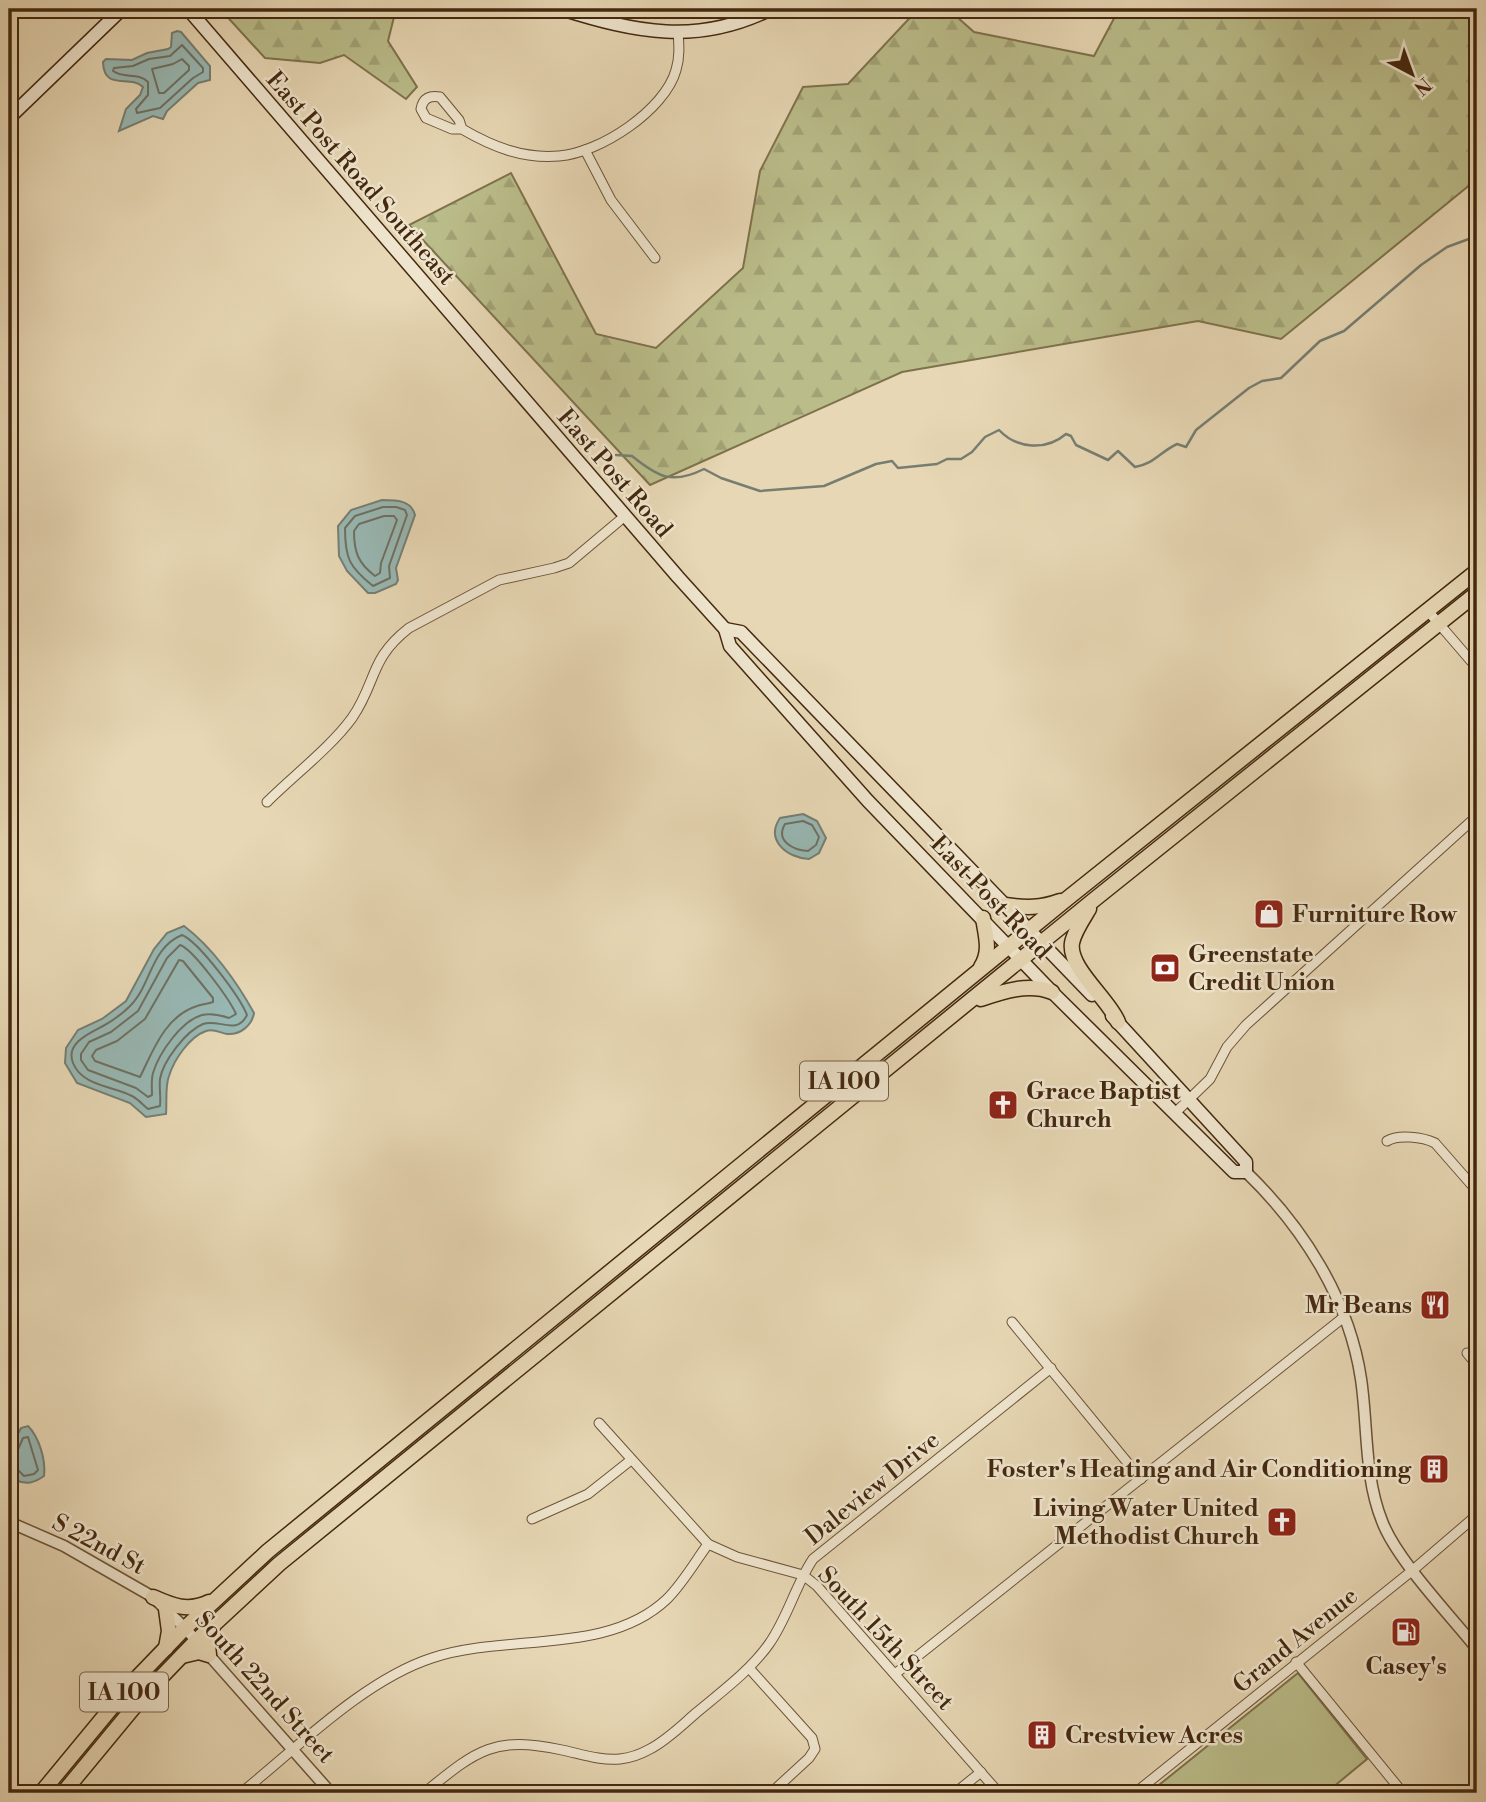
<svg xmlns="http://www.w3.org/2000/svg" width="1486" height="1802" font-family="'Libre Bodoni',serif">
<defs>
<pattern id="forest-firs" width="22" height="20" patternUnits="userSpaceOnUse" patternTransform="scale(1.75)"><rect width="22" height="20" fill="#babd8a"/><path d="M5 1l3.5 6h-7zM16 11l3.5 6h-7z" fill="#a1a276"/></pattern>
</defs>
<rect width="100%" height="100%" fill="#e7d7b4"/>
<filter id="stains"><feTurbulence type="fractalNoise" baseFrequency=".00286" numOctaves="4"/><feColorMatrix values="0 0 0 0 .2 0 0 0 0 .09 0 0 0 0 .02 0 0 0 .5 -.17"/></filter>
<radialGradient id="worn" r=".72"><stop offset=".6" stop-color="#630" stop-opacity="0"/><stop offset="1" stop-color="#630" stop-opacity=".3"/></radialGradient>
<!-- green -->
<polygon fill="#babd8a" stroke="#7e724c" stroke-width="2" points="1298,1673 1367,1759 1326,1793 1149,1793"/>
<!-- forest -->
<g fill="url(#forest-firs)" stroke="#7e724c" stroke-width="2">
<polygon points="220,9 396,9 388,41 417,87 406,99 344,55 320,63 265,58"/>
<polygon points="918,9 948,9 974,32 1094,56 1119,9 1477,9 1477,179 1281,339 1198,321 902,372 650,485 409,225 511,173 596,334 656,348 743,268 760,171 803,87 848,84"/>
</g>
<!-- water -->
<g fill="#98b8b4" stroke="#767e72" stroke-width="2">
<path d="M177,31l4,1 29,34v14l-12,3 -31,28 -4,8 -10,-3 -34,15 7,-22 14,-14 3,-8c-13,-13 -39,5 -40,-25l3,-3 26,1 15,-7 21,-4 3,-2 1,-14z"/>
<path d="M382,500c14,0 29,0 33,15l-19,53 2,12 -2,4 -21,9h-7l-21,-22 -8,-15 -1,-30 13,-16z"/>
<path d="M803,814l14,7 9,17 -7,15 -10,6c-22,-1 -44,-19 -29,-41z"/>
<path d="M184,926c28,21 53,56 70,87 -2,12 -13,22 -27,21 -7,-1 -13,-6 -21,-3 -17,6 -32,29 -37,45 -4,10 -2,26 -3,38l-20,3 -16,-14 -53,-20 -12,-20 1,-15 12,-18 24,-11 24,-18 28,-52 13,-16z"/>
<path d="M28,1426c11,11 18,34 16,50 -10,7 -17,9 -29,4 -9,-19 -4,-34 6,-52z"/>
</g>
<g fill="none" stroke-linecap="round" stroke-linejoin="round">
<!-- shore -->
<g stroke="#6e7062" stroke-width="2">
<path d="M182,45l21,23v4l-10,6 -33,30 -23,5 -1,-4 12,-14v-13c-10,-10 -24,-3 -35,-11l1,-3 19,-2 16,-7 21,-3z"/>
<polygon points="182,59 189,66 189,70 164,93 159,93 152,69 173,64"/>
<path d="M383,507h13l9,3 2,5 -18,51 1,12 -17,8c-24,-19 -28,-28 -28,-58l10,-12z"/>
<path d="M384,516h10l3,4 -16,43 -1,10 -5,3c-17,-13 -21,-24 -21,-45l5,-7z"/>
<path d="M803,821l9,4 7,12 -3,8 -8,6c-15,-1 -33,-10 -23,-27z"/>
<path d="M182,935c17,7 58,62 65,80 -10,21 -29,3 -44,9 -17,7 -40,37 -43,55 -1,9 1,18 0,27l-12,3c-5,-4 -10,-10 -16,-13 -19,-10 -50,-10 -59,-33 -8,-20 17,-30 30,-37 9,-5 19,-12 26,-19 22,-20 21,-59 53,-72z"/>
<path d="M180,945c13,4 50,55 56,69l-7,4c-9,-3 -17,-5 -27,-3 -21,6 -43,38 -49,58 -2,7 -1,15 -1,22l-4,2 -12,-9 -48,-18 -7,-10v-6l8,-12 22,-10 27,-21 29,-53z"/>
<path d="M179,960l4,1 30,37v4c-5,2 -11,2 -16,4 -32,10 -44,45 -57,71l-45,-16 -3,-5 4,-6 21,-9 28,-22z"/>
<polyline points="9,1456 16,1454 23,1438 28,1437 38,1470 34,1474 24,1476 15,1467 9,1466"/>
</g>
<!-- stream -->
<g stroke="#767e72" stroke-width="2.5">
<path d="M616,455l16,1c26,21 40,29 72,13l17,9 39,13 64,-5 52,-22 16,-3 6,7 39,-4 10,-5h14l11,-7 13,-15 14,-7c18,19 47,21 67,4l5,2 5,9 32,15 10,-9 17,16c19,-3 25,-15 42,-23l9,3 10,-17 53,-42 13,-7 19,-3 39,-37 24,-10 77,-66 26,-18 30,-11"/>
<polyline points="1472,1443 1477,1450"/>
</g>
<!-- minor casing -->
<g stroke="#6c5438" stroke-width="11">
<g id="minor">
<path d="M462,129h-10l-26,-11 -5,-9c2,-11 9,-14 19,-12l19,23 3,9c31,18 61,30 97,27 41,-3 106,-46 117,-86 4,-13 3,-25 2,-38"/>
<polyline points="585,150 611,200 655,258"/>
<polyline points="1428,611 1477,668"/>
<path d="M267,802c26,-26 64,-55 85,-84 25,-36 17,-59 57,-90l90,-48 55,-12 15,-5 56,-47"/>
<polyline points="1176,1112 1210,1079 1227,1047 1246,1025 1477,816"/>
<path d="M1387,1141c11,-7 36,-4 48,2l42,48"/>
<polyline points="1471,1183 1477,1162"/>
<polyline points="1012,1322 1141,1479"/>
<polyline points="1467,1353 1477,1365"/>
<polyline points="599,1423 708,1544 737,1557 803,1575 817,1586 999,1793"/>
<polyline points="532,1519 588,1494 631,1460"/>
<polyline points="1296,1662 1403,1793"/>
<polyline points="749,1668 812,1738 815,1749 809,1758 771,1793"/>
<polyline points="895,1674 1344,1317"/>
<path d="M241,1793c56,-45 123,-113 191,-135 74,-25 175,-2 235,-59 16,-16 28,-37 41,-55"/>
<path d="M424,1793c52,-42 69,-58 138,-43 19,4 39,11 58,9 10,-1 21,-5 30,-10 17,-9 31,-23 46,-36 25,-21 54,-42 73,-69 19,-27 26,-58 44,-85l238,-191"/>
<polyline points="955,1793 981,1772"/>
<polyline points="1135,1793 1413,1570 1477,1515"/>
</g>
</g>
<!-- tertiary casing -->
<g stroke="#6c5438" stroke-width="13">
<g id="tertiary">
<path d="M1246,1172c57,55 103,127 115,207 7,47 3,97 21,142 14,38 68,94 95,128"/>
<polyline points="9,1522 64,1546 153,1597 185,1628 331,1793"/>
</g>
</g>
<!-- secondary casing -->
<g stroke="#43280f" stroke-width="15">
<g id="secondary">
<polyline points="188,9 678,577 725,629 730,646 868,801 1052,992 1234,1172 1246,1172 1246,1162 1112,1016"/>
<path d="M561,9c74,23 136,37 210,0"/>
<polyline points="9,118 122,9"/>
<polyline points="725,629 741,632 1092,995"/>
</g>
</g>
<!-- trunk casing -->
<g stroke="#43280f" stroke-width="17">
<g id="trunk">
<path d="M1005,905c21,3 36,3 55,-4"/>
<path d="M1089,909c-6,10 -15,23 -17,34 -4,25 37,56 46,79"/>
<path d="M981,967c10,-16 5,-30 2,-49"/>
<path d="M981,999c23,-8 48,-16 71,-7"/>
<path d="M153,1597c20,9 35,15 56,5"/>
<polyline points="166,1648 169,1631 166,1609"/>
<polyline points="182,1656 199,1652 209,1655 208,1645 213,1626"/>
<polyline points="41,1793 131,1684 185,1628 268,1551 1068,898 1477,571"/>
<polyline points="63,1793 144,1695 196,1641 279,1564 1095,899 1477,593"/>
</g>
</g>
<!-- minor -->
<use href="#minor" stroke="#efe5ce" stroke-width="9"/>
<!-- tertiary -->
<use href="#tertiary" stroke="#efe5ce" stroke-width="10"/>
<!-- secondary -->
<use href="#secondary" stroke="#efe5ce" stroke-width="12"/>
<!-- trunk -->
<use href="#trunk" stroke="#e7d7b4" stroke-width="14"/>
</g>
<!-- icons -->
<defs>
<g id="shop-square" transform="scale(1.575)"><rect x="-9" y="-9" width="18" height="18" rx="4" fill="#8f2418" stroke="#efe5ce"/><path d="M-5-2.5h2.3a2.7 3.5 0 0 1 5.4 0H5L5.5 6h-11ZM-1.5-2.5h3a1.5 2.3 0 0 0-3 0Z" fill="#fff"/></g>
<g id="bank-square" transform="scale(1.575)"><rect x="-9" y="-9" width="18" height="18" rx="4" fill="#8f2418" stroke="#efe5ce"/><path d="M-6-4H6V4H-6ZM0-2.3a2.3 2.3 0 1 0 0 4.6a2.3 2.3 0 1 0 0-4.6Z" fill="#fff"/></g>
<g id="church-square" transform="scale(1.575)"><rect x="-9" y="-9" width="18" height="18" rx="4" fill="#8f2418" stroke="#efe5ce"/><path d="M-1.2-6h2.4v3.5h3.3v2.4h-3.3V6h-2.4V-.1h-3.3v-2.4h3.3Z" fill="#fff"/></g>
<g id="restaurant-square" transform="scale(1.575)"><rect x="-9" y="-9" width="18" height="18" rx="4" fill="#8f2418" stroke="#efe5ce"/><path d="M-5-6h1v4h1v-4h1v4h1v-4h1v5L-1.5 .5V6h-2V.5L-5-1ZM5-6V6H3V1.5H1.5Q1.5-4 5-6Z" fill="#fff"/></g>
<g id="building-square" transform="scale(1.575)"><rect x="-9" y="-9" width="18" height="18" rx="4" fill="#8f2418" stroke="#efe5ce"/><path d="M-4-6H4V6H1V3H-1V6H-4ZM-2.5-4.3h1.7v1.8h-1.7ZM.8-4.3h1.7v1.8H.8ZM-2.5-1h1.7V.8h-1.7ZM.8-1h1.7V.8H.8Z" fill="#fff"/></g>
<g id="fuel-square" transform="scale(1.575)"><rect x="-9" y="-9" width="18" height="18" rx="4" fill="#8f2418" stroke="#efe5ce"/><path d="M-5.5-6h7V0h2V4h1.3V-2.5L3-4.5l.8-.8L6-3V5H2.5V1h-1V6h-7ZM-4.2-4.7v3.2H.2V-4.7Z" fill="#fff"/></g>
</defs>
<g fill-rule="evenodd">
<use href="#shop-square" x="1269" y="914"/>
<use href="#bank-square" x="1165" y="968"/>
<use href="#church-square" x="1003" y="1105"/>
<use href="#restaurant-square" x="1435" y="1305"/>
<use href="#building-square" x="1434" y="1469"/>
<use href="#church-square" x="1282" y="1522"/>
<use href="#fuel-square" x="1406" y="1632"/>
<use href="#building-square" x="1042" y="1735"/>
</g>
<g text-anchor="middle" stroke-width="5" stroke-linejoin="round" paint-order="stroke">
<!-- shield labels -->
<g fill="#efe5ce" stroke="#776148" stroke-width="2">
<rect x="800" y="1061.5" width="88" height="39" rx="5"/>
<rect x="80" y="1672.5" width="88" height="39" rx="5"/>
</g>
<g font-size="23" font-weight="bold" fill="#43280f">
<text x="844" y="1089">IA 100</text>
<text x="124" y="1700">IA 100</text>
</g>
<!-- street labels -->
<g font-size="24" fill="#43280f" stroke="#efe5ce">
<text transform="translate(361 178) rotate(49)" y="8">East Post Road Southeast</text>
<text transform="translate(615 473) rotate(49)" y="8">East Post Road</text>
<text transform="translate(991 897) rotate(46)" y="8">East Post Road</text>
<text transform="translate(872 1488) rotate(-39)" y="8">Daleview Drive</text>
<text transform="translate(99 1544) rotate(28)" y="8">S 22nd St</text>
<text transform="translate(886 1638) rotate(47)" y="8">South 15th Street</text>
<text transform="translate(1295 1640) rotate(-39)" y="8">Grand Avenue</text>
<text transform="translate(265 1687) rotate(48)" y="8">South 22nd Street</text>
</g>
<!-- poi labels -->
<g font-size="24" font-weight="bold" fill="#43280f" stroke="#efe5ce" text-anchor="start">
<text x="1292" y="922">Furniture Row</text>
<text x="1188" y="962">Greenstate<tspan x="1188" dy="28">Credit Union</tspan></text>
<text x="1026" y="1099">Grace Baptist<tspan x="1026" dy="28">Church</tspan></text>
<text x="1412" y="1313" text-anchor="end">Mr Beans</text>
<text x="1411" y="1477" text-anchor="end">Foster's Heating and Air Conditioning</text>
<text x="1259" y="1516" text-anchor="end">Living Water United<tspan x="1259" dy="28">Methodist Church</tspan></text>
<text x="1406" y="1674" text-anchor="middle">Casey's</text>
<text x="1065" y="1743">Crestview Acres</text>
</g>
</g>
<!-- margin -->
<rect width="1486" height="1802" fill="none" stroke="#e7d7b4" stroke-width="35"/>
<rect x="10" y="10" width="1465" height="1781" fill="none" stroke="#43280f" stroke-width="3.5"/>
<rect x="18" y="18" width="1451" height="1767" fill="none" stroke="#43280f" stroke-width="2"/>
<!-- north arrow -->
<g transform="translate(1412 74) rotate(139)" stroke="#efe5ce" stroke-width="5" paint-order="stroke">
<path d="M0-5L12 26L0 18L-12 26Z" fill="#43280f"/>
<text y="-10" font-size="19" font-weight="bold" text-anchor="middle" fill="#43280f">N</text>
</g>
<rect width="100%" height="100%" filter="url(#stains)"/>
<rect width="100%" height="100%" fill="url(#worn)"/>
</svg>
